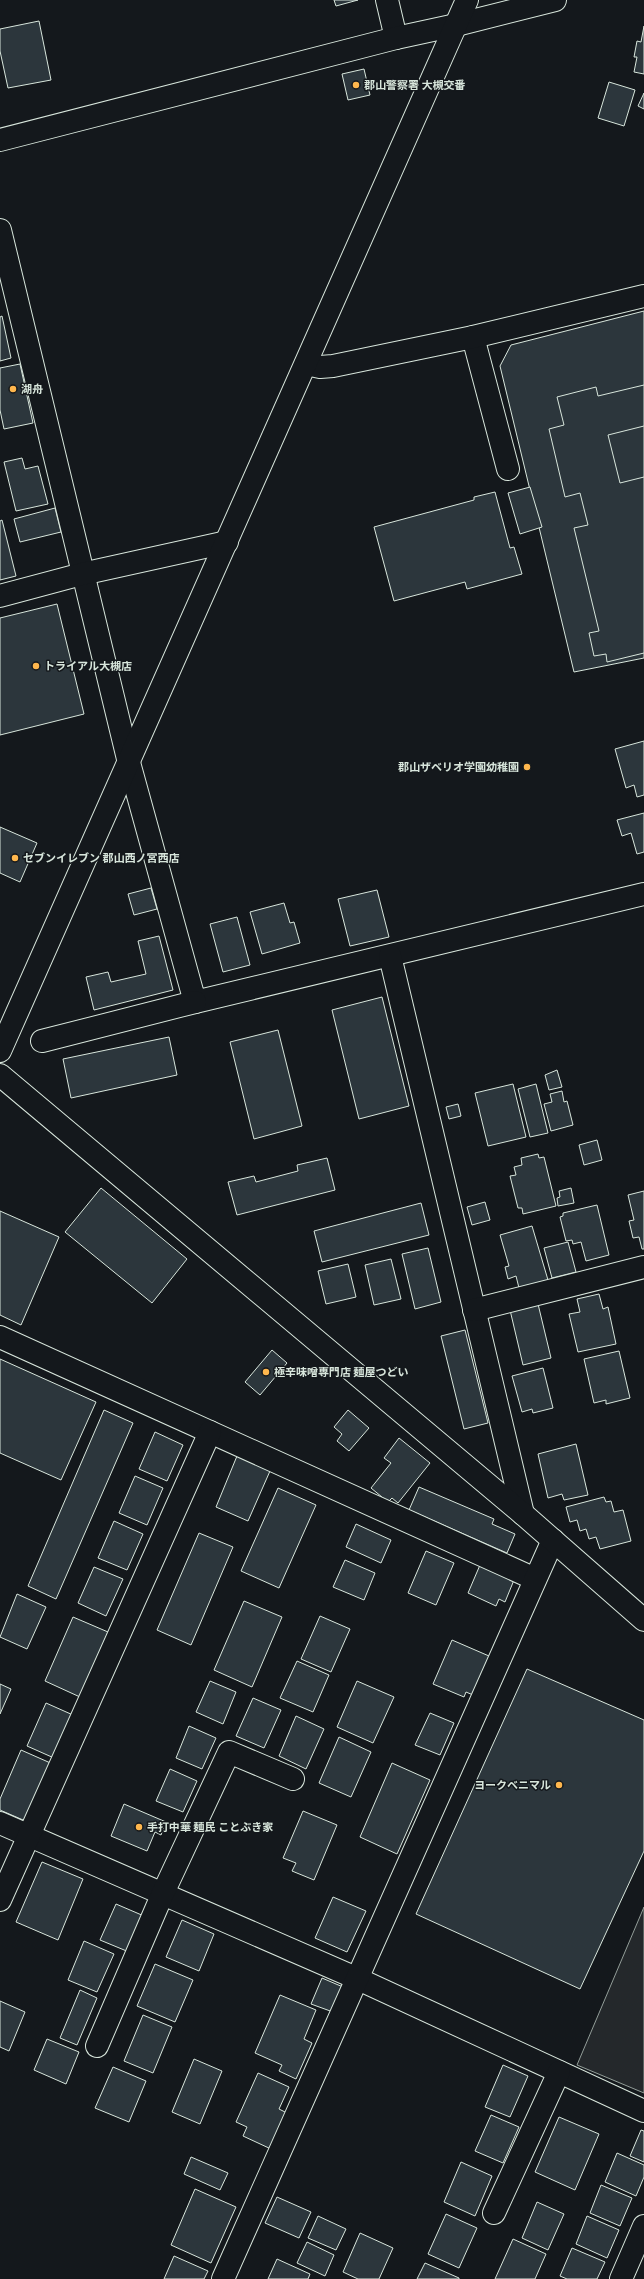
<svg xmlns="http://www.w3.org/2000/svg" width="644" height="2279" font-family="'Fira Sans','Noto Sans JP',sans-serif">
<rect width="100%" height="100%" fill="#14181c"/>
<!-- parking -->
<polygon fill="#24282b" stroke="#939e99" points="644,1907 644,2093 577,2065"/>
<!-- building -->
<g fill="#2c363c" stroke="#d8e6dc">
<polygon points="334,0 358,0 336,6"/>
<polygon points="39,21 51,80 8,88 0,51 0,29"/>
<polygon points="644,26 644,74 634,72 637,57 634,57 637,41 641,42"/>
<polygon points="364,69 370,95 348,100 342,74"/>
<polygon points="609,82 635,90 624,126 598,118"/>
<polygon points="644,93 644,109 638,106"/>
<polygon points="644,311 644,658 574,672 500,366 511,345"/>
<polygon points="2,316 11,358 0,361 0,317"/>
<polygon points="20,364 33,423 4,429 0,410 0,368"/>
<polygon points="644,385 644,426 608,435 620,483 644,477 644,653 607,662 606,654 594,656 589,633 599,631 574,528 588,525 580,493 565,497 549,429 564,425 557,397 596,387 598,396"/>
<polygon points="22,458 25,469 38,466 48,504 16,511 4,462"/>
<polygon points="530,487 542,527 520,534 508,493"/>
<polygon points="495,492 510,548 514,547 522,574 467,589 465,582 394,601 374,527 474,500 474,497"/>
<polygon points="55,508 61,532 20,542 14,519"/>
<polygon points="2,520 16,576 0,580 0,521"/>
<polygon points="57,604 84,714 0,735 0,618"/>
<polygon points="644,741 644,795 637,797 634,785 626,788 615,749"/>
<polygon points="644,813 644,852 637,854 631,833 622,836 617,820"/>
<polygon points="0,827 37,843 20,882 0,873"/>
<polygon points="151,888 157,909 134,915 128,894"/>
<polygon points="377,890 389,937 350,946 338,899"/>
<polygon points="284,903 290,923 294,922 300,943 262,954 250,912"/>
<polygon points="237,917 250,965 223,972 210,924"/>
<polygon points="159,936 173,990 94,1010 86,977 108,972 111,982 146,974 138,941"/>
<polygon points="382,997 409,1106 359,1119 332,1010"/>
<polygon points="278,1030 302,1126 254,1139 230,1042"/>
<polygon points="169,1037 177,1075 71,1098 63,1059"/>
<polygon points="557,1070 562,1087 549,1090 545,1075"/>
<polygon points="513,1084 526,1137 488,1146 475,1093"/>
<polygon points="536,1084 548,1133 530,1137 518,1089"/>
<polygon points="562,1091 564,1102 567,1101 573,1125 551,1131 544,1104 552,1102 550,1094"/>
<polygon points="458,1104 461,1116 449,1119 446,1107"/>
<polygon points="597,1140 602,1160 584,1165 579,1145"/>
<polygon points="538,1154 539,1158 544,1157 556,1206 523,1214 522,1208 518,1208 510,1176 516,1175 514,1167 522,1165 521,1158"/>
<polygon points="327,1158 335,1190 237,1215 228,1182 254,1176 256,1182 298,1171 297,1165"/>
<polygon points="101,1188 187,1259 152,1303 65,1232"/>
<polygon points="571,1188 574,1203 558,1206 557,1198 560,1197 559,1191"/>
<polygon points="644,1191 644,1249 642,1249 639,1237 633,1238 629,1221 634,1220 628,1195"/>
<polygon points="485,1202 490,1220 472,1225 467,1207"/>
<polygon points="421,1203 429,1235 322,1262 314,1231"/>
<polygon points="597,1205 609,1255 586,1261 581,1242 573,1244 572,1240 566,1241 560,1217 563,1216 563,1213"/>
<polygon points="0,1211 59,1237 21,1325 0,1315"/>
<polygon points="532,1226 548,1280 519,1288 516,1276 508,1279 505,1267 509,1266 500,1235"/>
<polygon points="568,1242 576,1272 552,1278 544,1248"/>
<polygon points="428,1248 441,1302 415,1309 402,1254"/>
<polygon points="391,1259 401,1299 374,1305 365,1265"/>
<polygon points="348,1264 356,1297 326,1304 318,1271"/>
<polygon points="599,1294 603,1309 608,1307 616,1344 578,1352 569,1314 580,1312 577,1299"/>
<polygon points="538,1304 551,1358 523,1365 510,1310"/>
<polygon points="465,1330 488,1423 464,1429 441,1336"/>
<polygon points="272,1350 287,1363 260,1395 245,1382"/>
<polygon points="619,1351 630,1398 606,1404 606,1400 594,1403 584,1359"/>
<polygon points="0,1359 96,1402 61,1480 0,1453"/>
<polygon points="543,1368 553,1408 533,1413 532,1409 522,1412 512,1376"/>
<polygon points="104,1410 133,1423 56,1599 28,1586"/>
<polygon points="348,1410 369,1428 349,1451 337,1441 342,1434 334,1427"/>
<polygon points="155,1432 183,1445 167,1481 139,1469"/>
<polygon points="399,1438 430,1463 398,1503 392,1498 388,1502 371,1488 391,1463 384,1458"/>
<polygon points="576,1444 588,1495 564,1500 562,1494 548,1498 538,1454"/>
<polygon points="237,1456 270,1471 248,1521 216,1507"/>
<polygon points="135,1476 163,1488 147,1525 119,1513"/>
<polygon points="419,1487 494,1519 492,1524 515,1534 507,1553 409,1510"/>
<polygon points="278,1488 316,1505 279,1588 241,1571"/>
<polygon points="604,1497 606,1502 611,1501 614,1512 623,1510 631,1541 600,1549 596,1537 589,1539 586,1529 580,1531 577,1520 570,1522 566,1507"/>
<polygon points="114,1521 143,1534 127,1570 98,1558"/>
<polygon points="356,1524 391,1540 381,1563 346,1547"/>
<polygon points="199,1533 233,1547 191,1645 157,1630"/>
<polygon points="426,1551 454,1563 436,1605 408,1593"/>
<polygon points="345,1560 375,1573 364,1600 333,1587"/>
<polygon points="480,1565 514,1580 505,1602 499,1599 496,1606 468,1593"/>
<polygon points="94,1567 123,1579 106,1616 78,1603"/>
<polygon points="17,1594 46,1607 27,1649 0,1637"/>
<polygon points="244,1601 282,1617 252,1687 214,1670"/>
<polygon points="320,1616 350,1629 331,1672 301,1659"/>
<polygon points="73,1617 108,1632 80,1697 45,1681"/>
<polygon points="452,1640 489,1656 473,1695 466,1692 464,1697 433,1684"/>
<polygon points="297,1661 329,1675 313,1712 280,1698"/>
<polygon points="527,1669 644,1720 644,1851 580,1989 416,1914"/>
<polygon points="210,1681 236,1692 223,1724 196,1712"/>
<polygon points="357,1681 394,1697 373,1743 337,1727"/>
<polygon points="0,1684 11,1689 0,1714"/>
<polygon points="253,1698 281,1710 264,1748 236,1736"/>
<polygon points="46,1703 73,1715 54,1758 27,1746"/>
<polygon points="430,1713 454,1723 440,1755 415,1745"/>
<polygon points="296,1716 324,1729 306,1769 279,1756"/>
<polygon points="189,1726 216,1738 202,1769 176,1758"/>
<polygon points="339,1737 371,1752 351,1797 319,1783"/>
<polygon points="21,1750 55,1765 30,1823 0,1810 0,1799"/>
<polygon points="392,1763 430,1780 397,1854 360,1837"/>
<polygon points="170,1769 197,1781 183,1812 156,1801"/>
<polygon points="124,1804 166,1822 161,1835 155,1832 147,1851 111,1836"/>
<polygon points="303,1811 337,1825 314,1880 292,1871 296,1863 283,1858"/>
<polygon points="42,1862 83,1879 58,1940 16,1922"/>
<polygon points="333,1897 366,1911 347,1952 315,1938"/>
<polygon points="116,1904 144,1916 129,1952 100,1940"/>
<polygon points="182,1920 214,1934 199,1971 166,1957"/>
<polygon points="84,1941 114,1954 97,1992 68,1980"/>
<polygon points="155,1964 193,1980 175,2022 137,2006"/>
<polygon points="322,1978 343,1987 333,2012 311,2004"/>
<polygon points="80,1990 97,1998 77,2045 60,2038"/>
<polygon points="280,1995 316,2010 304,2039 312,2043 296,2079 279,2071 282,2065 255,2053"/>
<polygon points="0,2001 25,2012 9,2051 0,2047"/>
<polygon points="143,2015 172,2027 153,2073 124,2061"/>
<polygon points="47,2039 79,2052 66,2084 34,2070"/>
<polygon points="194,2059 222,2071 200,2124 172,2112"/>
<polygon points="503,2065 528,2076 510,2117 485,2107"/>
<polygon points="113,2067 146,2081 129,2122 95,2108"/>
<polygon points="258,2073 289,2087 279,2109 287,2113 271,2149 243,2136 247,2127 236,2122"/>
<polygon points="491,2115 519,2127 503,2163 475,2151"/>
<polygon points="559,2117 599,2134 575,2190 535,2172"/>
<polygon points="641,2130 644,2131 644,2162 630,2156"/>
<polygon points="617,2153 644,2165 644,2177 636,2196 605,2182"/>
<polygon points="191,2157 228,2173 220,2190 184,2174"/>
<polygon points="461,2162 492,2176 475,2216 444,2202"/>
<polygon points="601,2185 632,2198 620,2226 590,2213"/>
<polygon points="195,2189 236,2207 211,2263 171,2245"/>
<polygon points="277,2197 311,2212 299,2238 265,2223"/>
<polygon points="537,2202 564,2214 548,2250 522,2238"/>
<polygon points="446,2214 477,2228 459,2268 428,2254"/>
<polygon points="318,2216 346,2229 336,2250 308,2238"/>
<polygon points="587,2216 619,2230 607,2258 576,2244"/>
<polygon points="360,2233 393,2248 379,2279 358,2279 343,2272"/>
<polygon points="513,2239 546,2254 535,2279 495,2279"/>
<polygon points="307,2242 334,2255 325,2276 297,2263"/>
<polygon points="572,2248 605,2262 597,2279 567,2279 560,2276"/>
<polygon points="174,2256 208,2271 204,2279 164,2279"/>
<polygon points="277,2259 310,2274 308,2279 268,2279"/>
<polygon points="425,2263 459,2278 459,2279 417,2279"/>
</g>
<g fill="none" stroke-linecap="round" stroke-linejoin="round">
<!-- street casing -->
<g stroke="#d8e6dc" stroke-width="24">
<g id="street">
<polyline points="387,0 396,38"/>
<polyline points="0,140 396,38 456,25 555,0"/>
<polyline points="0,230 128,759 195,1002 644,894"/>
<polyline points="473,337 508,469"/>
<polyline points="306,364 320,367 333,366 473,337 644,296"/>
<polyline points="0,596 82,574 227,542"/>
<polyline points="390,956 523,1514"/>
<polyline points="42,1041 195,1002"/>
<polyline points="474,1310 644,1267"/>
<polyline points="0,1337 535,1579"/>
<polyline points="0,1823 356,1978 644,2111"/>
<polyline points="0,1900 210,1432"/>
<polyline points="97,2046 163,1893 229,1752 293,1779"/>
<polyline points="494,2213 559,2072"/>
<polyline points="223,2279 553,1540"/>
<polyline points="621,2279 644,2226"/>
</g>
</g>
<!-- secondary casing -->
<g stroke="#d8e6dc" stroke-width="24">
<g id="secondary">
<polyline points="0,1051 467,0"/>
<polyline points="0,1075 523,1514 644,1620"/>
</g>
</g>
<!-- street -->
<use href="#street" stroke="#14181c" stroke-width="22"/>
<!-- secondary -->
<use href="#secondary" stroke="#14181c" stroke-width="22"/>
</g>
<!-- markers -->
<g fill="#ffb74d" stroke="#14181c" stroke-width="1.5">
<circle cx="356" cy="85" r="4"/>
<circle cx="13" cy="389" r="4"/>
<circle cx="36" cy="666" r="4"/>
<circle cx="527" cy="767" r="4"/>
<circle cx="15" cy="858" r="4"/>
<circle cx="266" cy="1372" r="4"/>
<circle cx="559" cy="1785" r="4"/>
<circle cx="139" cy="1827" r="4"/>
</g>
<g text-anchor="middle" stroke-width="3" stroke-linejoin="round" paint-order="stroke">
<!-- poi labels -->
<g font-size="11" font-weight="bold" fill="#d8e6dc" stroke="#14181c" text-anchor="start">
<text x="364" y="89">郡山警察署 大槻交番</text>
<text x="21" y="393">湖舟</text>
<text x="44" y="670">トライアル大槻店</text>
<text x="519" y="771" text-anchor="end">郡山ザベリオ学園幼稚園</text>
<text x="23" y="862">セブンイレブン 郡山西ノ宮西店</text>
<text x="274" y="1376">極辛味噌専門店 麺屋つどい</text>
<text x="551" y="1789" text-anchor="end">ヨークベニマル</text>
<text x="147" y="1831">手打中華 麺民 ことぶき家</text>
</g>
</g>
</svg>
